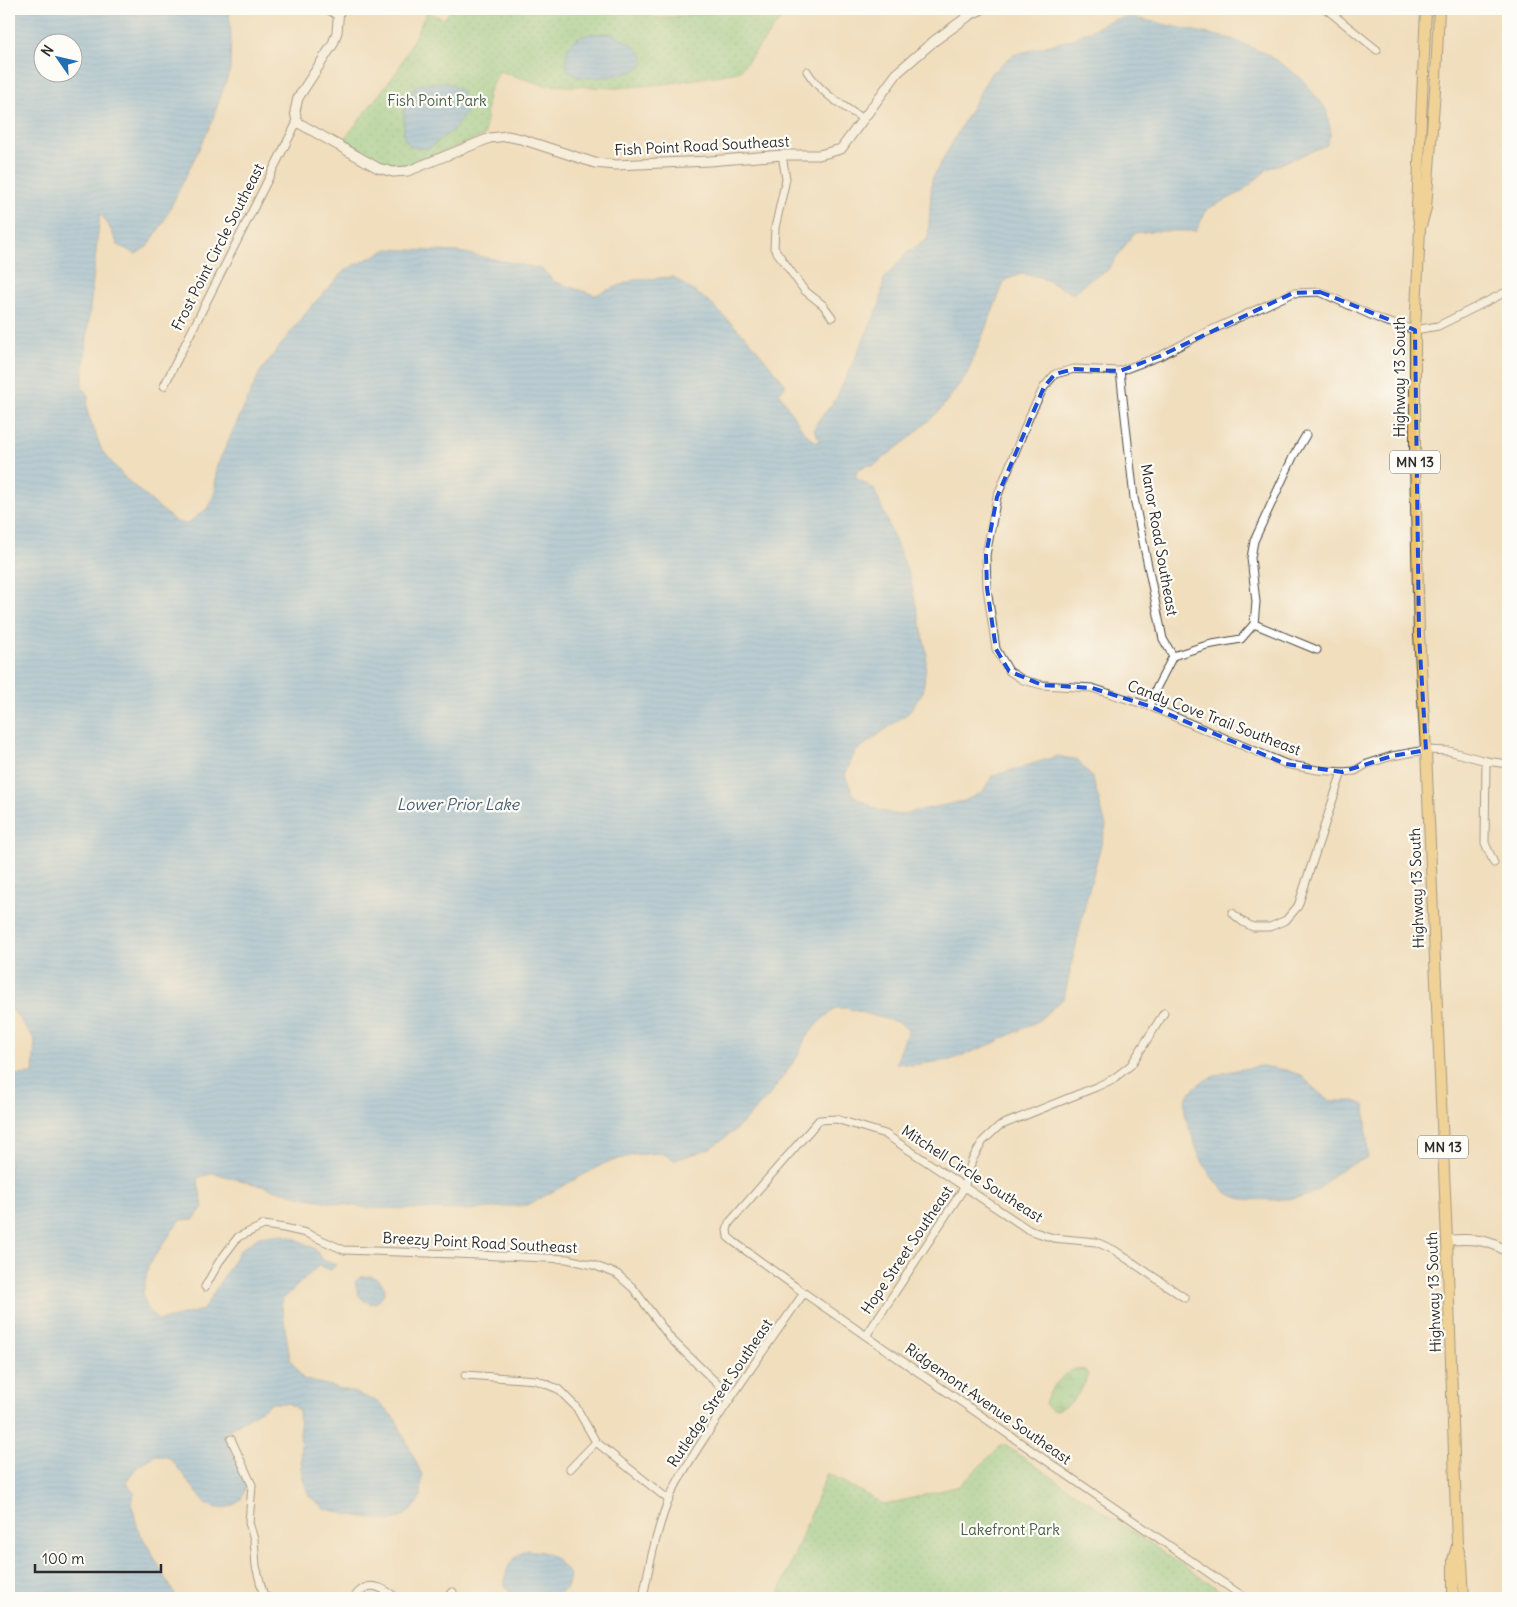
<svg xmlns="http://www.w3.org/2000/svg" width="1517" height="1607" font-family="Delius,sans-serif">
<defs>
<pattern id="grass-dots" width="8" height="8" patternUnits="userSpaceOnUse" patternTransform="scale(1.25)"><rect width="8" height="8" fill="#85d18f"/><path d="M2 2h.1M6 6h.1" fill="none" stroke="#6daa75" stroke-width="1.8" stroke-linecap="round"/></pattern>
<pattern id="wetland-marsh" width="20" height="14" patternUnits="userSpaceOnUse" patternTransform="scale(1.25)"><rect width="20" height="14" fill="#85d18f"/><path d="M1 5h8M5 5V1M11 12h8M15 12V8" fill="none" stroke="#6daa75"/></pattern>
<pattern id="water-rules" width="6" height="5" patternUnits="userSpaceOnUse" patternTransform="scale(1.25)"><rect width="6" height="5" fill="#78b8ec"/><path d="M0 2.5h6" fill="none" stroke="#6396bf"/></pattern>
</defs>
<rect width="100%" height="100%" fill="#fdfcf7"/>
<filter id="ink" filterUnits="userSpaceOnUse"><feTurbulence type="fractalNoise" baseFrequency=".02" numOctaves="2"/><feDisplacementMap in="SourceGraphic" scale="10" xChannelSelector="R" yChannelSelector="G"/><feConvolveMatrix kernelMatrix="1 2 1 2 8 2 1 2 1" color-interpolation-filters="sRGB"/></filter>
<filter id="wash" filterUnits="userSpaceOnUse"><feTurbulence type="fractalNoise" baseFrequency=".0096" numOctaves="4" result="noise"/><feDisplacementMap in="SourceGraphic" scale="20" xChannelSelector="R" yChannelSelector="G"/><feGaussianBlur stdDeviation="1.12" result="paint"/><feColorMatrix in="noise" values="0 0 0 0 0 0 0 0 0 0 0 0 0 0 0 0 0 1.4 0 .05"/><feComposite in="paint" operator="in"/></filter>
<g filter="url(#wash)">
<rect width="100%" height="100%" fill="#f0debd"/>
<!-- grass -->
<g fill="url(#grass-dots)" stroke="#587e5d">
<path d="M451,9h194l11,9 54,-5 4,-4h75l-50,63 -75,12 -47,4 -73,-3 -45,-14 -11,22 -3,42 -77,31c-26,0 -42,-12 -65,-25l55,-71 29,-58 17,7z"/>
<polygon points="1003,1444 1231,1598 777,1598 827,1473 885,1505 959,1486"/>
</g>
<!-- wetland -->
<path fill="url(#wetland-marsh)" stroke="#587e5d" d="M1075,1369l10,1 3,5c-5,15 -19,36 -37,35l-6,-6c2,-13 18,-30 30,-35z"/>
<!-- water -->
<g fill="url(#water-rules)" stroke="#52728c" fill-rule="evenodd">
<path d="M9,9h220l2,28 -1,33 -19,54 -48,99 -15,23 -12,8 -18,-9 -9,-19 -9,-13 -18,173 6,10 -1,15 15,40 24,28 50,43 11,2 22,-17 6,-16 1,-23 44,-96 49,-63 36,-39 43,-21 71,3 83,17 13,13 40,13 39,-15 39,-3 35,24 41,39 37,45 -7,8 25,39 12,10 4,-2 -6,-11 4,-8 18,-22 44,-95 4,-25 22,-25 22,-16 4,-59 59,-106 22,-18 59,-16 42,-20 16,-2 102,22 37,16 32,23 25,31 5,24 -4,12 -59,24 -28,24 -33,16 -11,22h-43l-19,2 -27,38 -17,8 -17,15 -33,-17 -18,-3 -17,6 -38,94 -27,36 -29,27 -38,29 -7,-1 -8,5 -3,7 19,12 36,88 17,77 -4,38 -15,21 -53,39 -10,23 9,21 24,14 20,5 66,-14 19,-9 9,-16 66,-20 20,4 15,19 13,47 -20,75 -22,97 -26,23 -46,23 -42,16 -37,5 -17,-2 12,-33 -8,-7 -54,-15h-10l-17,14 -14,17 -7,17 -30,41 -31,32 -28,20 -34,11 -14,-7 -28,2 -28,8 -77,42 -61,5 -101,-2 -60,-10 -92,-25 -17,5 6,29 -9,12 -14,1 -32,46 -5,28 4,14 11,13 45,-11 37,-60 19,-13 21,-3 16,5 18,9 9,12 13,5 -5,5 -13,-4 -37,35 9,58 13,20 47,12 29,11 17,18 26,55 -1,21 -8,13 -13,9 -12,3 -43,-7 -21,-6 -15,-12 -7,-20 -3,-65 -11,-8h-16l-48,30 22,53 -5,13 -11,8 -14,1 -10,-4 -36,-46 -14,-3 -19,12 -11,16 9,10 -4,9 7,27 39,69h-168v-523l24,-1 2,-34 -26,-35zM42,42h30v30h-30z"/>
<path d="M609,33c16,5 56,29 21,39 -13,4 -49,10 -60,1 -4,-3 -4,-9 -4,-14 0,-25 25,-25 43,-26z"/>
<polygon points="445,81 461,91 466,112 454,129 428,149 411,147 404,139 404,105 416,85"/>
<path d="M1262,1066l24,4 14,5 26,24 8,2h22l9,5 3,51c-9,6 -19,7 -28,13 -10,6 -18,19 -29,24 -8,4 -32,6 -41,6 -10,-1 -21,1 -31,-2 -22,-5 -39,-37 -45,-57 -4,-12 -14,-32 -7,-44 13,-23 52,-28 75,-31z"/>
<path d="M371,1276l9,5 5,7c-2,16 -17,21 -26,7 -2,-4 -3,-9 -4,-13l5,-5z"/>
<path d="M528,1550c5,1 12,1 17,3 9,2 21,15 25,23l-3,12 -14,10h-36l-5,-3 -7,-10c0,-17 7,-29 23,-35z"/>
</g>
</g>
<g filter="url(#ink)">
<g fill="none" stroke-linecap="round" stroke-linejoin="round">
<!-- minor casing -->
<g stroke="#494641" stroke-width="9">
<g id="minor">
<polyline points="327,9 338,16"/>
<polyline points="960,9 970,15"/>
<polyline points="1326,9 1377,50"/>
<path d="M807,71c13,22 35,34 56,48"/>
<polyline points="782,155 786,179 775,228 774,248 804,290 823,305 832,317"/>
<polyline points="1508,291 1438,326 1415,330 1384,321 1320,292 1293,293 1196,337 1160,356 1120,371 1074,369 1055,374 1044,387 1030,415 997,497 986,555 987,588 996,649 1009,671 1023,680 1042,685 1092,688 1149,706 1286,764 1317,770 1342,772 1355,771 1367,764 1392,756 1426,750 1449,751 1486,761 1508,764"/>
<polyline points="1120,371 1134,498 1163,639 1173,656 1157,687 1149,706"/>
<polyline points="164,386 297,122"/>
<polyline points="1254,624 1317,650"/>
<polyline points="1173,656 1207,645 1241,639 1254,624 1256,602 1251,558 1254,541 1293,457 1306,435"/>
<polyline points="1486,761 1485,843 1494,863"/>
<polyline points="1232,913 1243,922 1253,927 1270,927 1286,920 1298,906 1342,772"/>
<polyline points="205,1287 219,1262 238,1237 264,1225 284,1228 306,1233 344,1250 455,1254 567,1259 593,1265 617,1274 633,1288 671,1339 731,1397"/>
<polyline points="1185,1298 1114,1250 1096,1242 1053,1238 1029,1230 885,1134 836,1119 819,1120 729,1223 727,1230 728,1237 734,1242 804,1293 1245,1598"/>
<polyline points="866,1336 964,1188 972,1160 983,1141 999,1126 1096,1087 1113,1079 1131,1065 1164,1013"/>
<polyline points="465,1375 536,1380 558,1389 576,1407 596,1442 669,1500"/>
<polyline points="231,1439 252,1485 249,1523 254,1539 256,1566 263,1593 267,1598"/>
<polyline points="570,1469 596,1442"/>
<path d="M354,1598c2,-3 5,-7 9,-9 11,-8 25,3 34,9"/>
<polyline points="447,1598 453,1592"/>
<path d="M643,1598c6,-33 13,-67 26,-99 11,-25 27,-48 42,-71 30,-46 61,-90 93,-135"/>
<polyline points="1508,1598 1508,1597"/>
</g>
</g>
<!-- tertiary casing -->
<g stroke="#494641" stroke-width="11">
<g id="tertiary">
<polyline points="339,9 337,32 333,44 298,98 295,111 297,122 378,168 393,172 408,171 490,138 507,136 521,139 595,163 615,165 709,161 782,155 819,155 841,149 898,72 934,41 970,15 982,9"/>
<path d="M1447,1240c24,-1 40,-2 61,12"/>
</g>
</g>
<!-- primary casing -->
<g stroke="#494641" stroke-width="12">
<g id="primary">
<polyline points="1426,9 1417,208 1420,230 1415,330 1415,462 1419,635 1426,750 1447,1240 1457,1545 1462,1562 1464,1598"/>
<polyline points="1421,226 1426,208 1436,77 1439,9"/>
<polyline points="1453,1598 1453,1560 1457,1546"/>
</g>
</g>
<!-- minor -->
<use href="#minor" stroke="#fff" stroke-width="7"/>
<!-- tertiary -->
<use href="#tertiary" stroke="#fff" stroke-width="9"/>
<!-- primary -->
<use href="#primary" stroke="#f0c369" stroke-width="10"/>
</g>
</g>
<!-- marked area -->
<path d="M0 0H1517V1607H0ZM1320,292l95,38 4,305 7,115 -34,6 -50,16 -56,-8 -137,-58 -57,-18 -50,-3 -33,-14 -13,-22 -9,-61 -1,-33 11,-58 47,-110 11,-13 19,-5 46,2 40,-15 133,-63z" fill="#f0debd" fill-opacity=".55" fill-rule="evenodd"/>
<path fill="none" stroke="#1d4ed8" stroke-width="4" stroke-dasharray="10 6" stroke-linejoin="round" d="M1320,292l95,38 4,305 7,115 -34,6 -50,16 -56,-8 -137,-58 -57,-18 -50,-3 -33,-14 -13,-22 -9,-61 -1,-33 11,-58 47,-110 11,-13 19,-5 46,2 40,-15 133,-63z"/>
<g text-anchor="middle" stroke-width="4.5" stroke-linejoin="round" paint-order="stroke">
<!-- shield labels -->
<g fill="#fdfcf7" stroke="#6a6a68" stroke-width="1">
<rect x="1390" y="450.5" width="50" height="23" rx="4"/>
<rect x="1418" y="1135.5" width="50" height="23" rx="4"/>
</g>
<g font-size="14" font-weight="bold" fill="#2b2b2b">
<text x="1415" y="467">MN 13</text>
<text x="1443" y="1152">MN 13</text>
</g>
<!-- park labels -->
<g font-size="15" fill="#465d49" stroke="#fdfcf7">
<text x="437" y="106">Fish Point Park</text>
<text x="1010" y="1535">Lakefront Park</text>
</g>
<!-- street labels -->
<g font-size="15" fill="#2b2b2b" stroke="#fdfcf7">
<text transform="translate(702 146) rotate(-3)" y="5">Fish Point Road Southeast</text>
<text transform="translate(218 247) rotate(-63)" y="5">Frost Point Circle Southeast</text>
<text transform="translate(1400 377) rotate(-90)" y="5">Highway 13 South</text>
<text transform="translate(1159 540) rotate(80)" y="5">Manor Road Southeast</text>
<text transform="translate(1214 718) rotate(21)" y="5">Candy Cove Trail Southeast</text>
<text transform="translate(1417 888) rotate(-92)" y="5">Highway 13 South</text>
<text transform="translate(972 1174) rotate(33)" y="5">Mitchell Circle Southeast</text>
<text transform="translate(480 1243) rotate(3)" y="5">Breezy Point Road Southeast</text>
<text transform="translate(907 1250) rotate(-56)" y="5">Hope Street Southeast</text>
<text transform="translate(1434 1292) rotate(-92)" y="5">Highway 13 South</text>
<text transform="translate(720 1393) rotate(-56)" y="5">Rutledge Street Southeast</text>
<text transform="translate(988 1404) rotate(35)" y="5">Ridgemont Avenue Southeast</text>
</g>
<!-- water labels -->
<g font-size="16" font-style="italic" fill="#465c6f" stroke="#fdfcf7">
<text x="458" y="810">Lower Prior Lake</text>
</g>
</g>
<!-- margin -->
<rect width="1517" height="1607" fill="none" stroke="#fdfcf7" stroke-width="30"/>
<!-- north arrow -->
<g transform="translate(58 58) rotate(304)"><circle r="24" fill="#fdfcf7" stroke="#a9a8a5"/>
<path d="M0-4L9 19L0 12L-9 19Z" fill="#1f6fb2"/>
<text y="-8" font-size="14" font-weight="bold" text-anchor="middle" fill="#2b2b2b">N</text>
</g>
<!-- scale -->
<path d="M35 1564v8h126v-8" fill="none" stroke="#2b2b2b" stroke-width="2.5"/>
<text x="42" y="1564" font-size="15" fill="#2b2b2b" stroke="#fdfcf7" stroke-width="4" paint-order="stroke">100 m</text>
</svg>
